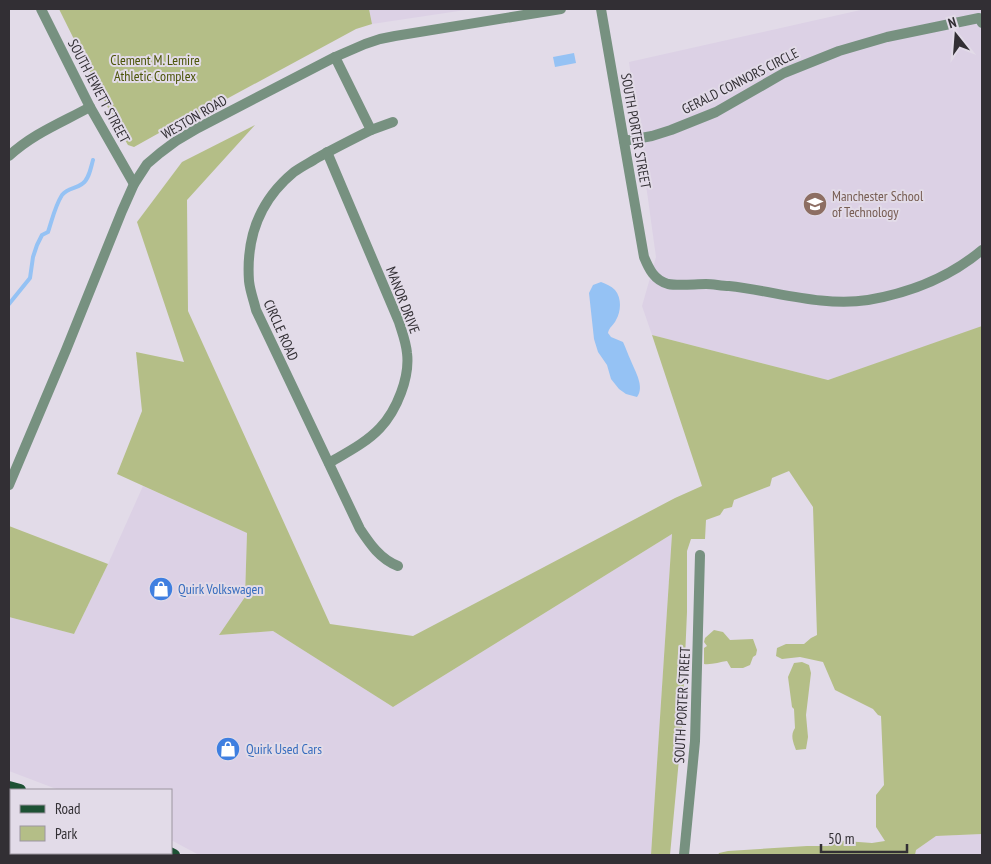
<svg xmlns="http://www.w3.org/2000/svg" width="991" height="864" font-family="'PT Sans Narrow',sans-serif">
<rect width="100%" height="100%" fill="#e2dbe8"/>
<!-- built -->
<g fill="#dcd1e5">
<polygon points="369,9 472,9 372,24"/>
<polygon points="865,9 982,9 982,327 828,380 652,335 642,306 656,257 629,62"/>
<polygon points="143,486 247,533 245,597 220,635 273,631 393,707 672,534 651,855 199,855 171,840 171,790 59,790 9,771 9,617 74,634 108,564"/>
<polygon points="9,818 11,819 11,853 89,853 93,855 9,855"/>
<polygon points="982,834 982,855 915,855 916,850 936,836"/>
</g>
<!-- green -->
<g fill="#b4be87">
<polygon points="59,9 369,9 372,24 356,29 197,115 168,128 134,147 128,145 119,130"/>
<polygon points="255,125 187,200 188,311 330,624 413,636 675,498 702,486 652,335 828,380 982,326 982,834 936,836 916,850 915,855 718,855 719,853 728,851 807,846 828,846 832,840 872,843 885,841 876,827 876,795 884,785 881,716 878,715 873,709 835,690 823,662 800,657 782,659 776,656 777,648 786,644 804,644 811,638 817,635 813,507 789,471 772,478 770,486 734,500 732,507 724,509 720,515 706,520 705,539 691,539 687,551 687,612 682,727 670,855 651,855 672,534 393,707 273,631 219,635 245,597 247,533 117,474 142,411 136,352 184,362 137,222 182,162"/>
<polygon points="9,526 108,564 74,634 9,617"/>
<path d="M714,630l9,2 7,8 23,-1 4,11 -1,5 -3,2 -3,8 -7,3h-12l-4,-7c-7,1 -16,4 -23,3v-16l3,-2 -3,-4 1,-4z"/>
<path d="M802,662l7,3 2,8 -5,42 2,22 -2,12 -10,1c-3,-8 -6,-15 -1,-22l-1,-19 -2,-2 -4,-30 6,-14z"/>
</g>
<!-- water -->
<g fill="#95c2f4">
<polygon points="574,53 576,63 555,67 553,57"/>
<path d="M601,282c5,2 10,4 14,8 7,8 6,22 1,30 -2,5 -7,7 -8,13l3,4 12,5c3,6 5,13 8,19 4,10 14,26 6,36l-11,-3 -7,-5 -8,-10 -4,-14 -9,-13 -4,-13 -5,-46 4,-8z"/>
</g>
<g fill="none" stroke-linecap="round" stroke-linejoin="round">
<!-- stream -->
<path stroke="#95c2f4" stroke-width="4" d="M9,304l21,-26 3,-21 4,-12 5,-10 6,-3c4,-12 7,-26 14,-37 6,-7 13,-6 20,-11 7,-4 9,-17 11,-24"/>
<!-- minor -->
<g stroke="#779180" stroke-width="10">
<path d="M601,9l43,248c5,12 10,23 24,27 11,2 27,0 38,0 8,0 15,2 23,2 46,5 93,21 139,14 41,-7 82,-23 114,-50"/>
<path d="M335,57l36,73c-18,9 -36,18 -54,28 -8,5 -16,9 -23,14 -34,28 -48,66 -45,109 1,10 5,20 7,29l104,219c10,15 20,30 38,37"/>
<polyline points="371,130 393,122"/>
<polyline points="624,141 652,136 671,130 716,112 784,73 839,51 887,37 979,18 982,23"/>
<path d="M327,152l72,170c3,10 7,20 8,31 3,24 -10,57 -27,75 -14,15 -34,25 -51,35"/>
<path d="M9,156c23,-22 54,-34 81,-49"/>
<polyline points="684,855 695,741 700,555"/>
</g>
<!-- tertiary -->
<g stroke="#779180" stroke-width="10">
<polyline points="41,9 90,107 134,184"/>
<polyline points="9,485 66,350 122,211 134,184 147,164 160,153 176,141 198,128 335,57 365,44 380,39 395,36 561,9"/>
</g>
<!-- primary -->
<g stroke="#1d5134" stroke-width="12">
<polyline points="9,787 20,790"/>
<polyline points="9,808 11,809"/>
<polyline points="111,853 117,855"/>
<polyline points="170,853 174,855"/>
</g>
</g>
<!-- icons -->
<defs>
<g id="school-disc" transform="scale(1.25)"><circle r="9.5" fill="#8d6e63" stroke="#e2dbe8"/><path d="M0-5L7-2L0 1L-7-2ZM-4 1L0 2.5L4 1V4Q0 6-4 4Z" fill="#fff"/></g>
<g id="shop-disc" transform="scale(1.25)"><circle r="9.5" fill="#3f7fe0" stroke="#e2dbe8"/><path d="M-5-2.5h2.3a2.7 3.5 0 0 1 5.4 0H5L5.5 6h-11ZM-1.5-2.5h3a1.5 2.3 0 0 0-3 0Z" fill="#fff"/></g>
</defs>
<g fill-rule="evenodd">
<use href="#school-disc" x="815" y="204"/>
<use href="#shop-disc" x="161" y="589"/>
<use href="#shop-disc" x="228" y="749"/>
</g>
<g text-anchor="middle" stroke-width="4" stroke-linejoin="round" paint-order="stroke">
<!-- park labels -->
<g font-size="14" fill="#4c5509" stroke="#e2dbe8">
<text x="155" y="65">Clement M. Lemire<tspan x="155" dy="16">Athletic Complex</tspan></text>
</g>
<!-- street labels -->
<g font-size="14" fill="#322f34" stroke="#e2dbe8">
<text transform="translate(740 81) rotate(-27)" y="5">GERALD CONNORS CIRCLE</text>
<text transform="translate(99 91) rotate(62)" y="5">SOUTH JEWETT STREET</text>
<text transform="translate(194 117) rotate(-30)" y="5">WESTON ROAD</text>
<text transform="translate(636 131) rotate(80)" y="5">SOUTH PORTER STREET</text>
<text transform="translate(403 300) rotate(69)" y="5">MANOR DRIVE</text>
<text transform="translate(281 330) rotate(66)" y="5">CIRCLE ROAD</text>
<text transform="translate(682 705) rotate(-87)" y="5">SOUTH PORTER STREET</text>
</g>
<!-- education labels -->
<g font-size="14" fill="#785e54" stroke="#e2dbe8" text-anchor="start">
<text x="832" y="201">Manchester School<tspan x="832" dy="16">of Technology</tspan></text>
</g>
<!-- shop labels -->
<g font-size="14" fill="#366cbe" stroke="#e2dbe8" text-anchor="start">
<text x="178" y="594">Quirk Volkswagen</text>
<text x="246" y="754">Quirk Used Cars</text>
</g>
</g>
<!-- border -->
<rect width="991" height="864" fill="none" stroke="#322f34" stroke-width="20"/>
<!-- legend -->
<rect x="10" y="789" width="162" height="65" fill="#e2dbe8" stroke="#9c96a0"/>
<rect x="20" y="805" width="25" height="8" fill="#1d5134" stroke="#9c96a0"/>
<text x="55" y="814" font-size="15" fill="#322f34">Road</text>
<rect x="20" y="826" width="25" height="15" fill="#b4be87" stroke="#9c96a0"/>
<text x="55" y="839" font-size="15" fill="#322f34">Park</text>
<!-- north arrow -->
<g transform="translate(956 35) rotate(343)" stroke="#e2dbe8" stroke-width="4" paint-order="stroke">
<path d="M0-4L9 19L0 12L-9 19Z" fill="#322f34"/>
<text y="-8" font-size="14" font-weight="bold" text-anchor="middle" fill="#322f34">N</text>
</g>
<!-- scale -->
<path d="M821 844v8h86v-8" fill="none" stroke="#322f34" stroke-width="2.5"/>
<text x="828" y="844" font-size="15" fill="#322f34" stroke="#e2dbe8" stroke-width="4" paint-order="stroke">50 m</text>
</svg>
